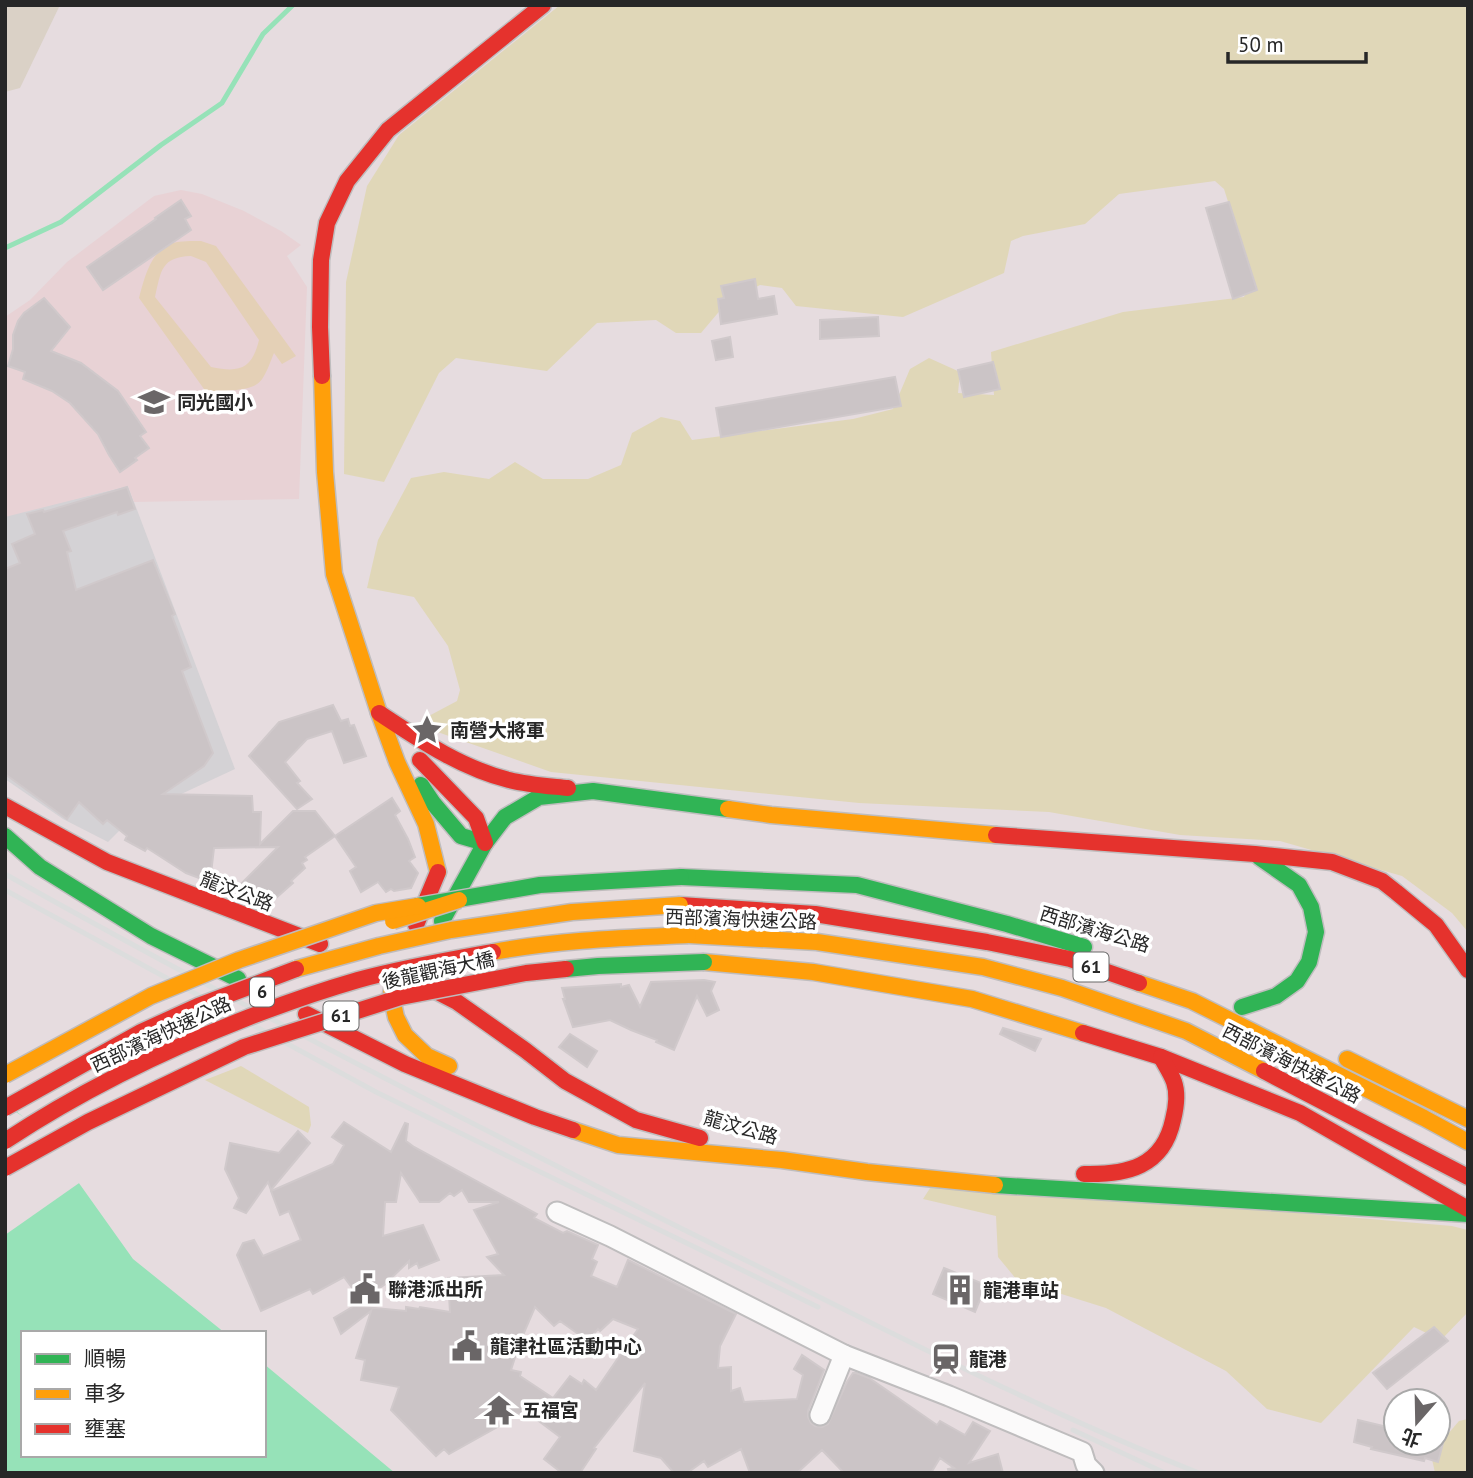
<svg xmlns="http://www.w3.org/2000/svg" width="1473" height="1478" font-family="'PT Sans','Noto Sans TC',sans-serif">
<rect width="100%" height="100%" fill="#e6dcdf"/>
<!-- industrial -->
<polygon fill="#d4d2d5" points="128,486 235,769 134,816 108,842 63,819 5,779 5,516"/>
<!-- education -->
<polygon fill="#e8d2d5" points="181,190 202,194 244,211 281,231 301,245 287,256 307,287 299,499 134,502 128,486 5,517 5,317 30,300 67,262 154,196"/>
<!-- green -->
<g fill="#e0d7b8">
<polygon points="560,5 1468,5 1468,932 1452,913 1402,876 1280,841 1180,835 1049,812 859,803 551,772 429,729 425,718 457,701 460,690 448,646 414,597 367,588 378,540 411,478 444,472 489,479 515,462 543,479 588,479 621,465 632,433 661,417 680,421 692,440 853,419 893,409 910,369 929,358 960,372 958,393 994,395 991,352 1123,312 1244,297 1252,277 1224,189 1215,181 1119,194 1085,224 1023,236 1011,241 1004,273 903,317 796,306 782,288 760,285 728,301 701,333 676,333 656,320 597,323 547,371 456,358 439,373 384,482 344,474 346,282 367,186 399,135"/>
<polygon points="241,1066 309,1107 311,1125 308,1133 205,1080"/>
<polygon points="934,1182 1452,1226 1468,1230 1468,1312 1441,1340 1414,1327 1321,1423 1267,1409 1226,1371 1106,1308 1017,1280 998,1257 996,1216 923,1199"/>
<polygon points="1468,1419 1468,1473 1435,1473 1431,1454 1459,1421"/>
</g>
<!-- cemetery -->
<polygon fill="#dad1c6" points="5,5 60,5 20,88 5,92"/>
<!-- pitch -->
<path fill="#e4d0b6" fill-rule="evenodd" d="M201,241l15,5 80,110 -14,8 -8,-11c-13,33 -13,35 -48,38l6,10 -13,9 -80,-112c5,-19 12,-49 34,-55 8,-2 19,-2 28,-2zM191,256l15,6 53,78c-7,29 -19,33 -48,27l-56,-70c6,-26 6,-40 36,-41z"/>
<!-- water -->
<polygon fill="#96e2b8" points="5,1102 44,1134 133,1259 225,1333 23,1333 23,1455 264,1455 264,1364 395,1473 5,1473"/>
<!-- pier -->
<polygon fill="#e6dcdf" points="5,1105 47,1132 82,1181 5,1235"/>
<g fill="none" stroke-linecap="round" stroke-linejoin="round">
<!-- stream -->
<polyline stroke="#96e2b8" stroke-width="5" points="5,248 61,222 161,145 222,103 263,34 293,5"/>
</g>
<!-- building -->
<g fill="#cbc4c6" stroke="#d0c9cb" stroke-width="2" fill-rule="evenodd">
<polygon points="181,200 191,216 185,219 191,230 103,290 87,267 156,219 155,218"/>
<polygon points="1229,202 1257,290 1233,299 1206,208"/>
<polygon points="755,279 758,299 774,296 777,314 721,324 718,299 724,298 721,286"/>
<polygon points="44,298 70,327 51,351 81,363 118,391 146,432 140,436 149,448 135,458 137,460 120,472 109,455 98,434 70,403 52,391 23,379 25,372 8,366 13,349 13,335 18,321 24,313"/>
<polygon points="878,317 879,336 820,339 820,320"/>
<polygon points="730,337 733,357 716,360 712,341"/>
<polygon points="993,362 1000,389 964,397 958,370"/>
<polygon points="895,377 901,406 721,437 716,408"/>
<polygon points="127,487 135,509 118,515 117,512 63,531 71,551 67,552 76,590 153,560 175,614 172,616 191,667 182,671 213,753 204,766 163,794 252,796 253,812 261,812 260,844 293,811 315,811 335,836 305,857 307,860 302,863 305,868 291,881 293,883 268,905 249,896 248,897 241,895 235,890 278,847 214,848 210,882 186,873 147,848 145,851 125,840 127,836 107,820 103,824 79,802 67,819 5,774 5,569 20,563 12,544 35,534 27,514 43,510 44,512"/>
<polygon points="333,705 341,721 348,719 350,726 354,725 366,756 344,763 332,731 307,739 285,762 300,781 297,783 312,799 297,809 249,756 279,722"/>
<polygon points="392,798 400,811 395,815 408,839 415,857 409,861 418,873 411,888 394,891 391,889 386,892 378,882 361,892 350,871 356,867 335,836"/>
<polygon points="704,980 715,982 711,991 719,1010 707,1016 697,996 674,1050 656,1042 657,1040 631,1030 610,1020 573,1027 563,999 565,999 562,988 621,984 621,987 629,985 640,1007 651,982"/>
<polygon points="1003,1028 1041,1039 1035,1051 1000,1034"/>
<polygon points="570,1034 597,1051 587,1067 559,1047"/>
<path d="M344,1122l47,30 14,-29 3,1 -2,17 8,6 123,67 -3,4 29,15 4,-2 31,14 -6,14 5,3 -6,14 26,11 11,-27 108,54 -16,32 -2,22 13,-1v24l9,-3 4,14 53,-3 6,-24 -9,-6 8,-14 22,15 -16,41v6l3,6 4,3 7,1 6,-3 19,-42 6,-9h3l13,5 68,47 3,-4 25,14 8,-13 17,9 -21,32 29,-9 5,19h-54l-1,-4 6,-1 -14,-10 -9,15h-87l-22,-23 -25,23h-47l-9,-24 -33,18 -4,-6 -17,12h-13l-13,-15 -27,-7 11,-68 -51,65 2,1 -16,24h-18l-18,-14 16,-22 -28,-21 -40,-7 7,17 -50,28 -5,-5 -8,7 -45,-46 8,-23 -38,-7 4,-20 -9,-2 15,-47 -30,23 -7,-16 20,-12 52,5v-4l13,2 1,-2 30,5 -2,-34 56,-3 -17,-18 11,-3 -24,-44 25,-8h-30l-7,-12 -8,6 -4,-3 -11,9h-19l-19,-29 -5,29h-11l-2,34 40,-11 16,35 -20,8 -2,-5 -8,5v-7l-25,24 -23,15 -17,-23 -31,17 -3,-5 -49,22 -24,-56 6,-12 11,-3 9,16 38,-16 -12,-29 -9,4 -9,-24 62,-27 11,-19 -12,-8zM535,1307l19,19 6,-5 28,20 10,-12 2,2 13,-12 25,10 -42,61 -12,-10 -2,4 -12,-8 -17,22 -33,-22 1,-4 -10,-2 9,-28z"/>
<polygon points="298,1131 310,1143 271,1190 268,1182 246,1213 234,1208 239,1198 225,1169 230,1143 279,1153"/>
<polygon points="944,1268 986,1285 975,1312 933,1294"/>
<polygon points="1434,1327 1448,1341 1387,1389 1373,1373"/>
<polygon points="1358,1420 1396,1429 1396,1443 1443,1443 1438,1462 1425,1458 1424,1461 1371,1449 1372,1447 1354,1442"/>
</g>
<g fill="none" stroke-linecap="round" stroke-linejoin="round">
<!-- street casing -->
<g stroke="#bfbdbe" stroke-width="23">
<g id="street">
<polyline points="557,1212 610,1236 844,1355 820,1415"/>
<polyline points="844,1355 949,1396 1082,1452 1086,1465 1094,1473"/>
</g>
</g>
<!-- fast casing -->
<g stroke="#bfbdbe" stroke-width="19">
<g id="fast">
<polyline points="421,785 433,803 461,836 485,843"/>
<polyline points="5,836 40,867 151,936 238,979"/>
<polyline points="681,877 857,885 1007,924 1084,947"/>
<polyline points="442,921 485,843 505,817 539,797 593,791 728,809"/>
<polyline points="1242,1007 1276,996 1297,981 1309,962 1316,932 1311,907 1299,885 1259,857"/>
<polyline points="995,1185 1468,1214"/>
</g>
</g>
<!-- slow casing -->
<g stroke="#bfbdbe" stroke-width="19">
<g id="slow">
<polyline points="322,376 325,472 334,574 379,713 397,762 426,824 438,872"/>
<polyline points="728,809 771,815 996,835"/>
<polyline points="688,935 817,942 983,967 1062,988 1186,1031 1264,1071"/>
<polyline points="704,962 813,972 972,999 1083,1033"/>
<polyline points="396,973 391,994 396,1017 405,1035 427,1056 449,1066"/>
<polyline points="1139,983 1192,1001 1424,1118 1468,1142"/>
<polyline points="1347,1059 1468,1119"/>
<polyline points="573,1130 618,1145 782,1160 867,1172 995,1185"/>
</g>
</g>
<!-- jam casing -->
<g stroke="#bfbdbe" stroke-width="19">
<g id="jam">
<polyline points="322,376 320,327 321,260 327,223 347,181 388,130 543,5"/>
<path d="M379,713c41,27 82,55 130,67 19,5 39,6 59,8"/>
<polyline points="420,760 476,818 485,843"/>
<polyline points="5,806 107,862 320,944"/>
<polyline points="996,835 1255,854 1332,862 1382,881 1396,892 1436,925 1468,970"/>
<polyline points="680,905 815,914 987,942 1070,959 1139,983"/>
<polyline points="416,925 438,872"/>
<polyline points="420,983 457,1002 525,1050 565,1081 636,1120 700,1138"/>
<polyline points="306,1014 405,1064 535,1117 573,1130"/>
<polyline points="1083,1033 1161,1057 1300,1113 1468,1209"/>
<polyline points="1264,1071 1468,1177"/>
<path d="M1084,1174c43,1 79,-7 89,-54 3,-12 5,-27 1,-38 -3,-9 -9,-17 -13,-25"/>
</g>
</g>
<!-- street -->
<use href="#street" stroke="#fbfafa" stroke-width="19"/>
<!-- fast -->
<use href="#fast" stroke="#30b455" stroke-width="16"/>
<!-- slow -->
<use href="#slow" stroke="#ff9f0a" stroke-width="16"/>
<!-- jam -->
<use href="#jam" stroke="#e5322d" stroke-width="16"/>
<!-- rail -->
<g stroke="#dcdddd" stroke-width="5">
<path d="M5,874c240,135 485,260 732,382 152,75 304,155 462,217"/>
<polyline points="5,890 376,1092 818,1307"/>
<polyline points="1073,1430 1165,1473"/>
</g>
<!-- fast-bridge casing -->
<g stroke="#bfbbbc" stroke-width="19" stroke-linecap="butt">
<g id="fast-bridge">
<polyline points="418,906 540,885 681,877"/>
<polyline points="566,969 598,966 704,962"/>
</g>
</g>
<!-- slow-bridge casing -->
<g stroke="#bfbbbc" stroke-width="19" stroke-linecap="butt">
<g id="slow-bridge">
<polyline points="393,921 459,900"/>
<path d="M493,952c65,-12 129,-14 195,-17"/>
<polyline points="296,969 379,946 451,930 572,912 680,905"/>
<polyline points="5,1075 151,996 239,960 376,913 418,906"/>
</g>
</g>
<!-- jam-bridge casing -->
<g stroke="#bfbbbc" stroke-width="19" stroke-linecap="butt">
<g id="jam-bridge">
<polyline points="5,1108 141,1032 198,1006 296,969"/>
<path d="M5,1141c76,-50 157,-90 242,-123 36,-14 73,-27 111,-38 44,-12 90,-20 135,-28"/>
<polyline points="5,1168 88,1122 244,1047 401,997 526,973 566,969"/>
</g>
</g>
<!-- fast-bridge -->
<use href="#fast-bridge" stroke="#30b455" stroke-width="16"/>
<!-- slow-bridge -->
<use href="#slow-bridge" stroke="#ff9f0a" stroke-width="16"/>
<!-- jam-bridge -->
<use href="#jam-bridge" stroke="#e5322d" stroke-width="16"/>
</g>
<!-- icons -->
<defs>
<g id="school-bare" transform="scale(2.415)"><path d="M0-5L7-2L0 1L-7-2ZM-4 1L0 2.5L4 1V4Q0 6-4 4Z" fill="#6a6667" stroke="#fff" stroke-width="2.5" paint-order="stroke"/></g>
<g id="sight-bare" transform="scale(2.415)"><path d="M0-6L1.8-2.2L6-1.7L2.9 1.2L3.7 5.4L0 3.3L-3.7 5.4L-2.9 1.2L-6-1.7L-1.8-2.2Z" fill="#6a6667" stroke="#fff" stroke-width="2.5" paint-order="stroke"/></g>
<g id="civic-bare" transform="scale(2.415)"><path d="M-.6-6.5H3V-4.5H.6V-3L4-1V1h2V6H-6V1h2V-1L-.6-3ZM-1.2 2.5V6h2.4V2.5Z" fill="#6a6667" stroke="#fff" stroke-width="2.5" paint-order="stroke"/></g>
<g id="building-bare" transform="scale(2.415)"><path d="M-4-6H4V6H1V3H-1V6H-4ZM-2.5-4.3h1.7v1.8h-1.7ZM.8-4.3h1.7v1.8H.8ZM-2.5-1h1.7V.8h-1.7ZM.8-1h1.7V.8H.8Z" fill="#6a6667" stroke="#fff" stroke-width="2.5" paint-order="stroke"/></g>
<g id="station-bare" transform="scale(2.415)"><path d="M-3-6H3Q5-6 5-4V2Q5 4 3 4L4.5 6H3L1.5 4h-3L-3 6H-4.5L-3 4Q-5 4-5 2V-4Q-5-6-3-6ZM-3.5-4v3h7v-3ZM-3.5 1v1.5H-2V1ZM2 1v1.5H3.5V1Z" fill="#6a6667" stroke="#fff" stroke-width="2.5" paint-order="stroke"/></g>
<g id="temple-bare" transform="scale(2.415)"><path d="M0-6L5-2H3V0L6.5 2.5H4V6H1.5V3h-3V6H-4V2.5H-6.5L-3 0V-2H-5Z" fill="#6a6667" stroke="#fff" stroke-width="2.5" paint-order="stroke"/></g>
</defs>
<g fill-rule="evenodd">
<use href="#school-bare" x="154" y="402"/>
<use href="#sight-bare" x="427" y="730"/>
<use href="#civic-bare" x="365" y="1289"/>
<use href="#building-bare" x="960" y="1290"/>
<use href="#civic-bare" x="467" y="1346"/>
<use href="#station-bare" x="946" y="1359"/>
<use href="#temple-bare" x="499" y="1410"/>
</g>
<g text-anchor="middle" stroke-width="7" stroke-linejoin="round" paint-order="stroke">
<!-- shield labels -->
<g fill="#fff" stroke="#686868" stroke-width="2">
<rect x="1073.5" y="952.5" width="35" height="29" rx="5"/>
<rect x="250" y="977.5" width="24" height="29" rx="5"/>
<rect x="323.5" y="1001.5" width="35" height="29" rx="5"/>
</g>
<g font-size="18" font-weight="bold" fill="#272727">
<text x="1091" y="973">61</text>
<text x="262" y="998">6</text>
<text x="341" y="1022">61</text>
</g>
<!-- poi labels -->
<g font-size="19" font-weight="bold" fill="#272727" stroke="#fff" text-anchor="start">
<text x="177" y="409">同光國小</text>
<text x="450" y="737">南營大將軍</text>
<text x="388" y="1296">聯港派出所</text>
<text x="983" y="1297">龍港車站</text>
<text x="490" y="1353">龍津社區活動中心</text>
<text x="969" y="1366">龍港</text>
<text x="522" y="1417">五福宮</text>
</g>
<!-- street labels -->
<g font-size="19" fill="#272727" stroke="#fff">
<text transform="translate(237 891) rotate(21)" y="7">龍汶公路</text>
<text transform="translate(741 919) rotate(2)" y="7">西部濱海快速公路</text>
<text transform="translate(1095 929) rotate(17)" y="7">西部濱海公路</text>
<text transform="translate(438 970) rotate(-12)" y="7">後龍觀海大橋</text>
<text transform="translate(161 1034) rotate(-25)" y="7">西部濱海快速公路</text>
<text transform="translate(1292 1063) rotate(27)" y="7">西部濱海快速公路</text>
<text transform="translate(741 1127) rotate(16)" y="7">龍汶公路</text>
</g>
</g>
<!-- border -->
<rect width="1473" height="1478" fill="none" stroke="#272727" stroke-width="14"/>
<!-- legend -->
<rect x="21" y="1331" width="245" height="126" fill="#ffffff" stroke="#a9a9a9" stroke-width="2"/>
<rect x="35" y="1354" width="35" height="10" fill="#30b455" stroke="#a9a9a9" stroke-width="2"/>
<text x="84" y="1366" font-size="21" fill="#272727">順暢</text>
<rect x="35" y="1389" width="35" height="10" fill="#ff9f0a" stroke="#a9a9a9" stroke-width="2"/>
<text x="84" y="1401" font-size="21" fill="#272727">車多</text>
<rect x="35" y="1424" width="35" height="10" fill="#e5322d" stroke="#a9a9a9" stroke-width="2"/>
<text x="84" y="1436" font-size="21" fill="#272727">壅塞</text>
<!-- north arrow -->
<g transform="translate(1417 1422) rotate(200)"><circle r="33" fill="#ffffff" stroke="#a9a9a9" stroke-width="2"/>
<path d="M0-5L12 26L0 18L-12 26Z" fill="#6a6667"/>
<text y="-10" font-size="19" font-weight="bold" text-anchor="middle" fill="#272727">北</text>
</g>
<!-- scale -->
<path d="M1228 52v10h138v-10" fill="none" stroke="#272727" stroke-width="3.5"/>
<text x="1238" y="52" font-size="21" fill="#272727" stroke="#ffffff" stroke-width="5" paint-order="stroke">50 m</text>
</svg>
